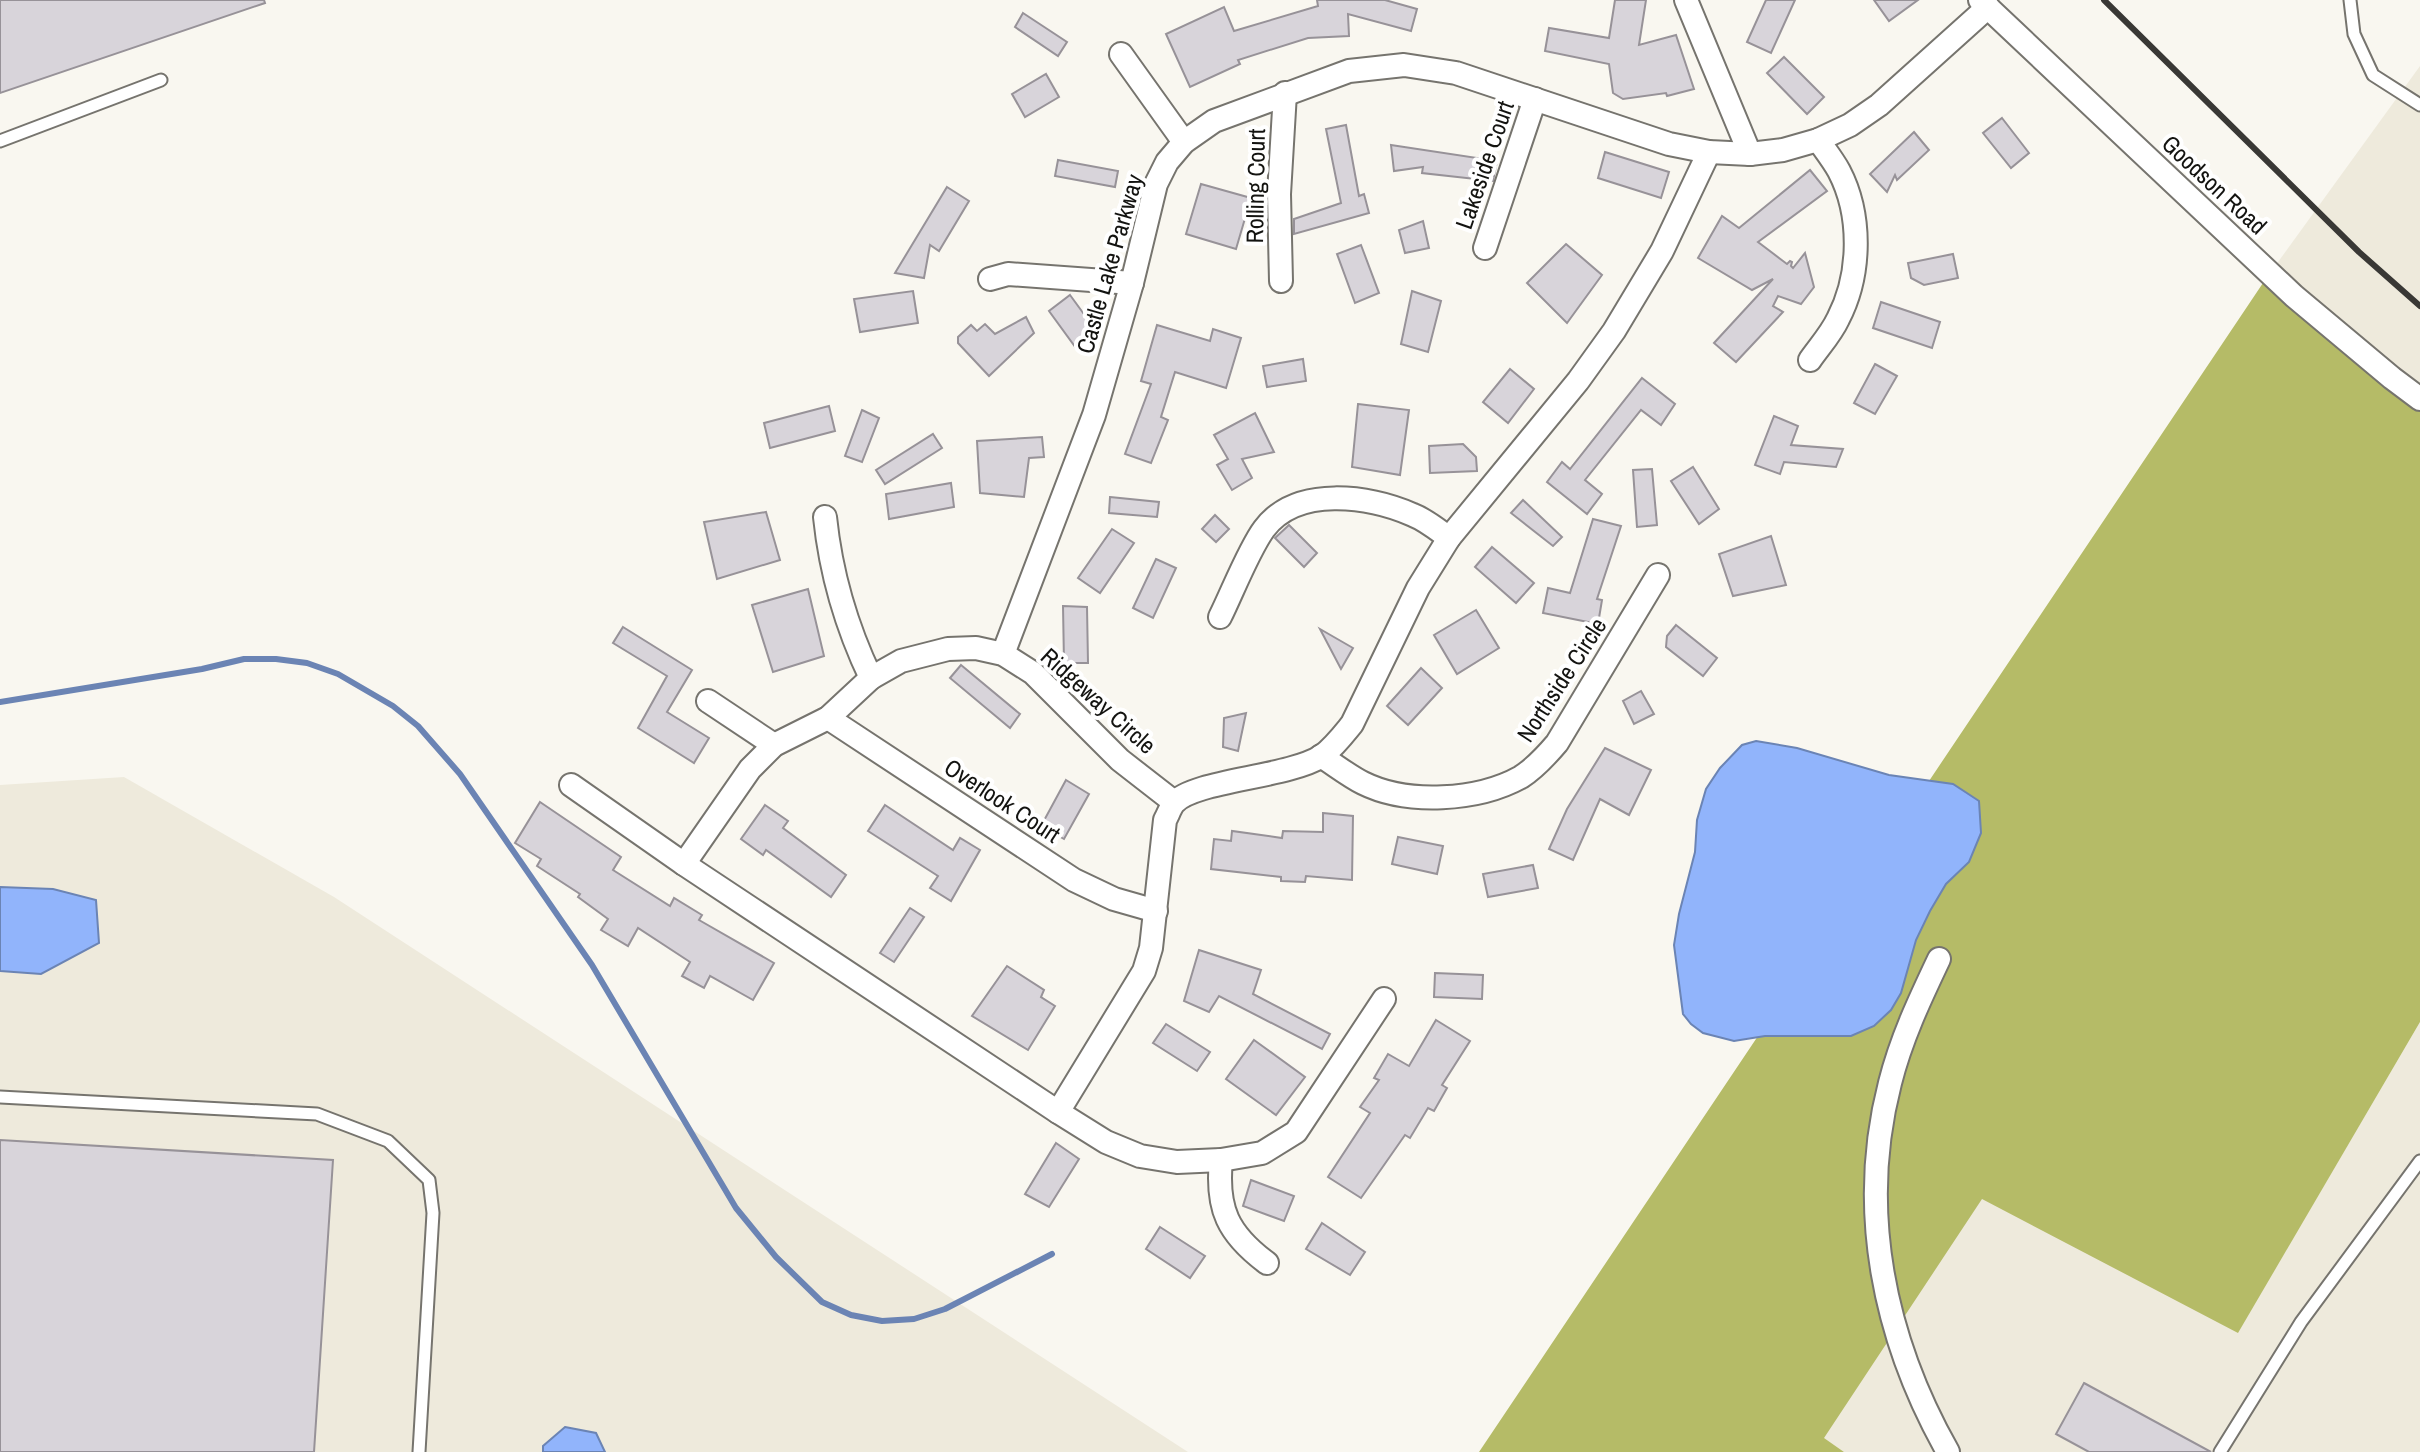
<svg xmlns="http://www.w3.org/2000/svg" width="2420" height="1452" font-family="'Archivo Narrow',sans-serif">
<rect width="100%" height="100%" fill="#f9f7f0"/>
<!-- built -->
<g fill="#eeeadc">
<polygon points="2420,66 2420,398 2265,280"/>
<polygon points="124,777 334,897 1188,1452 0,1452 0,785"/>
<polygon points="2420,1022 2420,1452 1844,1452 1823,1438 1982,1198 2238,1332"/>
</g>
<!-- forest -->
<polygon fill="#b5bb67" points="2265,280 2420,398 2420,1022 2238,1333 1982,1199 1824,1438 1844,1452 1479,1452"/>
<!-- water -->
<g fill="#91b4fb" stroke="#6b84b4" stroke-width="2">
<polygon points="1756,741 1797,748 1889,775 1953,784 1979,801 1981,833 1969,862 1946,884 1930,911 1916,940 1901,993 1891,1010 1874,1026 1851,1036 1765,1036 1734,1041 1703,1033 1691,1024 1683,1014 1674,945 1679,914 1695,852 1697,820 1706,789 1720,768 1742,745"/>
<polygon points="0,887 53,889 96,900 99,943 41,974 0,971"/>
<polygon points="565,1427 596,1433 605,1452 543,1452 543,1446"/>
</g>
<g fill="none" stroke-linecap="round" stroke-linejoin="round">
<!-- stream -->
<polyline stroke="#6b84b4" stroke-width="6" points="0,702 202,669 244,659 276,659 307,663 338,674 393,706 418,726 460,774 592,965 736,1208 776,1257 822,1302 851,1315 882,1321 914,1319 945,1309 1052,1254"/>
</g>
<!-- building -->
<g fill="#d8d4da" stroke="#979298" stroke-width="2">
<polygon points="0,0 264,0 265,3 0,93"/>
<polygon points="1317,0 1385,0 1417,9 1411,31 1348,14 1349,36 1308,38 1238,60 1240,64 1190,87 1166,34 1224,7 1234,31 1318,6"/>
<polygon points="1615,0 1646,0 1639,45 1676,35 1694,89 1667,96 1666,93 1623,99 1613,93 1609,64 1545,51 1549,28 1609,38"/>
<polygon points="1766,0 1795,0 1771,53 1747,42"/>
<polygon points="1874,0 1918,0 1889,21"/>
<polygon points="1023,13 1067,42 1058,56 1015,27"/>
<polygon points="1784,57 1824,97 1807,114 1767,73"/>
<polygon points="1046,74 1059,97 1025,117 1012,94"/>
<polygon points="2002,118 2029,153 2011,168 1983,133"/>
<polygon points="1346,125 1359,196 1364,194 1369,213 1294,234 1294,219 1341,203 1326,129"/>
<polygon points="1914,132 1929,150 1897,180 1895,175 1887,192 1870,174"/>
<polygon points="1391,145 1497,161 1493,181 1422,173 1423,167 1394,171"/>
<polygon points="1605,152 1669,172 1661,198 1598,178"/>
<polygon points="1058,160 1118,171 1115,187 1055,176"/>
<polygon points="1810,170 1827,191 1758,242 1787,264 1790,261 1792,262 1791,266 1793,268 1805,253 1814,287 1801,304 1778,296 1773,306 1783,312 1736,362 1714,343 1773,279 1752,290 1698,258 1722,216 1739,228"/>
<polygon points="1201,184 1251,198 1236,249 1186,234"/>
<polygon points="947,187 969,201 939,251 930,245 924,278 895,273"/>
<polygon points="1423,221 1429,248 1405,253 1399,230"/>
<polygon points="1566,244 1602,275 1567,323 1527,283"/>
<polygon points="1361,245 1379,293 1355,303 1337,254"/>
<polygon points="1953,254 1958,278 1924,285 1911,278 1908,263"/>
<polygon points="913,291 918,323 860,332 854,299"/>
<polygon points="1412,291 1441,301 1428,352 1401,344"/>
<polygon points="1070,295 1097,332 1076,348 1049,311"/>
<polygon points="1881,302 1940,322 1932,348 1873,328"/>
<polygon points="1026,317 1034,333 989,376 958,343 958,337 971,325 977,331 985,324 995,334"/>
<polygon points="1157,325 1210,341 1213,329 1241,338 1226,388 1175,372 1161,417 1168,420 1151,463 1125,454 1151,384 1141,381"/>
<polygon points="1303,359 1306,381 1267,387 1263,366"/>
<polygon points="1875,364 1897,376 1875,414 1854,403"/>
<polygon points="1510,369 1534,389 1508,423 1483,402"/>
<polygon points="1642,378 1675,404 1661,425 1641,410 1585,480 1602,494 1587,514 1547,482 1562,462 1570,469"/>
<polygon points="1358,404 1409,410 1400,475 1352,467"/>
<polygon points="829,406 835,431 770,448 764,423"/>
<polygon points="862,410 879,418 862,462 845,456"/>
<polygon points="1255,413 1274,452 1242,459 1252,478 1232,490 1217,465 1228,459 1214,435"/>
<polygon points="1774,416 1798,426 1791,445 1843,449 1836,467 1784,462 1780,474 1755,465"/>
<polygon points="933,434 942,448 885,484 876,470"/>
<polygon points="1042,437 1044,457 1029,458 1024,497 980,493 977,441"/>
<polygon points="1463,444 1476,457 1477,471 1430,473 1429,446"/>
<polygon points="1693,467 1719,509 1699,524 1671,481"/>
<polygon points="1652,469 1657,525 1637,527 1633,470"/>
<polygon points="951,483 954,507 889,519 886,494"/>
<polygon points="1110,497 1159,502 1157,517 1109,513"/>
<polygon points="1523,500 1562,537 1553,546 1511,513"/>
<polygon points="766,512 780,560 717,579 704,522"/>
<polygon points="1215,515 1229,529 1216,542 1202,529"/>
<polygon points="1593,519 1621,526 1597,599 1602,600 1598,624 1543,613 1548,588 1570,593"/>
<polygon points="1289,525 1317,553 1304,567 1275,538"/>
<polygon points="1112,529 1134,543 1100,593 1078,578"/>
<polygon points="1771,536 1786,585 1733,596 1719,554"/>
<polygon points="1492,547 1534,583 1516,603 1475,567"/>
<polygon points="1156,559 1176,568 1153,618 1133,608"/>
<polygon points="808,589 824,656 773,672 752,605"/>
<polygon points="1063,606 1087,607 1088,663 1064,663"/>
<polygon points="1476,610 1499,648 1457,674 1434,635"/>
<polygon points="1676,625 1717,658 1703,676 1666,647 1667,636"/>
<polygon points="623,627 692,670 667,712 709,738 694,763 638,728 667,676 613,643"/>
<polygon points="1320,629 1353,648 1341,669"/>
<polygon points="961,665 1020,714 1010,728 950,678"/>
<polygon points="1421,668 1442,688 1408,725 1387,706"/>
<polygon points="1641,691 1654,714 1634,724 1623,701"/>
<polygon points="1246,713 1238,751 1223,747 1224,718"/>
<polygon points="1605,748 1651,770 1629,815 1600,799 1573,860 1549,849 1567,809"/>
<polygon points="1066,780 1089,794 1064,839 1041,826"/>
<polygon points="540,802 621,857 613,870 670,906 674,898 702,915 699,920 774,963 753,1000 710,976 704,988 682,976 690,962 638,928 628,946 601,930 608,919 578,897 580,894 537,866 541,859 515,843"/>
<polygon points="765,805 788,821 783,828 846,875 831,897 766,850 763,855 741,839"/>
<polygon points="885,805 953,850 960,838 980,850 951,901 930,888 938,876 868,831"/>
<polygon points="1323,813 1353,816 1352,880 1306,876 1305,882 1281,881 1281,877 1211,869 1214,839 1231,841 1232,831 1282,838 1283,831 1323,832"/>
<polygon points="1398,837 1443,846 1437,874 1392,864"/>
<polygon points="1533,865 1538,888 1488,897 1483,874"/>
<polygon points="910,908 924,917 894,962 880,953"/>
<polygon points="1199,950 1261,970 1253,994 1330,1034 1322,1049 1219,996 1209,1012 1184,1001"/>
<polygon points="1007,966 1044,990 1041,997 1055,1006 1028,1050 972,1016"/>
<polygon points="1435,973 1483,975 1482,999 1434,997"/>
<polygon points="1436,1020 1470,1041 1442,1085 1447,1088 1434,1111 1428,1108 1410,1138 1405,1135 1361,1198 1328,1177 1370,1113 1360,1107 1379,1080 1374,1078 1388,1054 1409,1066"/>
<polygon points="1166,1024 1210,1052 1197,1071 1153,1043"/>
<polygon points="1254,1040 1305,1077 1276,1115 1226,1079"/>
<polygon points="0,1140 333,1160 314,1452 0,1452"/>
<polygon points="1056,1143 1079,1159 1049,1207 1025,1194"/>
<polygon points="1251,1180 1294,1196 1284,1221 1243,1206"/>
<polygon points="1322,1223 1365,1252 1350,1275 1306,1249"/>
<polygon points="1160,1227 1205,1256 1190,1278 1146,1249"/>
<polygon points="2084,1383 2211,1452 2089,1452 2056,1434"/>
</g>
<g fill="none" stroke-linecap="round" stroke-linejoin="round">
<!-- lane casing -->
<g stroke="#76746e" stroke-width="15">
<g id="lane">
<polyline points="2350,0 2354,34 2373,75 2420,105"/>
<polyline points="0,141 161,80"/>
<polyline points="0,1097 317,1114 388,1141 429,1180 433,1213 419,1452"/>
<polyline points="2220,1452 2301,1322 2420,1161"/>
</g>
</g>
<!-- street casing -->
<g stroke="#76746e" stroke-width="26">
<g id="street">
<polyline points="1686,0 1750,154"/>
<polyline points="1980,0 2294,296 2392,378 2420,399"/>
<polyline points="1121,54 1184,142"/>
<polyline points="1485,248 1535,99"/>
<polyline points="990,279 1008,274 1132,283"/>
<polyline points="1281,281 1279,194 1285,93"/>
<path d="M1810,360c9,-13 21,-26 28,-41 23,-44 24,-104 1,-148 -6,-11 -14,-21 -21,-31"/>
<path d="M825,517c6,58 21,109 46,161"/>
<path d="M1220,617c12,-24 29,-68 44,-88 33,-44 105,-33 149,-14 13,5 25,15 36,23"/>
<polyline points="1003,654 1094,415 1132,283 1156,184 1167,162 1184,142 1214,121 1349,71 1404,65 1456,73 1669,144 1709,152 1750,154 1783,150 1818,140 1850,125 1879,105 1988,7"/>
<polyline points="708,701 774,745"/>
<polyline points="828,718 1074,880 1114,899 1156,911"/>
<path d="M1321,756c14,9 28,20 42,27 44,22 115,18 158,-6 14,-9 25,-21 36,-34l101,-168"/>
<polyline points="571,785 684,864 1058,1112 1106,1142 1140,1156 1177,1162 1221,1160 1262,1153 1296,1132 1384,999"/>
<polyline points="684,864 750,769 774,745 828,718 871,678 901,661 948,649 976,648 1003,654 1033,673 1120,760 1174,802"/>
<path d="M1939,959c-19,40 -38,80 -49,124 -33,127 -6,256 58,369"/>
<path d="M1058,1112l86,-141 7,-23 14,-128c3,-5 5,-12 9,-17 20,-23 113,-25 148,-47 12,-9 21,-21 30,-32l66,-136 31,-50 129,-157 36,-50 48,-80 47,-99"/>
<path d="M1221,1160c-5,49 7,74 46,103"/>
</g>
</g>
<!-- lane -->
<use href="#lane" stroke="#fff" stroke-width="11"/>
<!-- street -->
<use href="#street" stroke="#fff" stroke-width="22"/>
<!-- rail -->
<polyline stroke="#393835" stroke-width="6" points="2104,0 2359,252 2420,306"/>
</g>
<g text-anchor="middle" stroke-width="8" stroke-linejoin="round" paint-order="stroke">
<!-- street labels -->
<g font-size="24" fill="#131310" stroke="#fff">
<text transform="translate(1485 165) rotate(-71)" y="8">Lakeside Court</text>
<text transform="translate(2214 185) rotate(43)" y="8">Goodson Road</text>
<text transform="translate(1256 186) rotate(-89)" y="8">Rolling Court</text>
<text transform="translate(1110 264) rotate(-74)" y="8">Castle Lake Parkway</text>
<text transform="translate(1562 680) rotate(-57)" y="8">Northside Circle</text>
<text transform="translate(1098 701) rotate(42)" y="8">Ridgeway Circle</text>
<text transform="translate(1002 801) rotate(33)" y="8">Overlook Court</text>
</g>
</g>
</svg>
